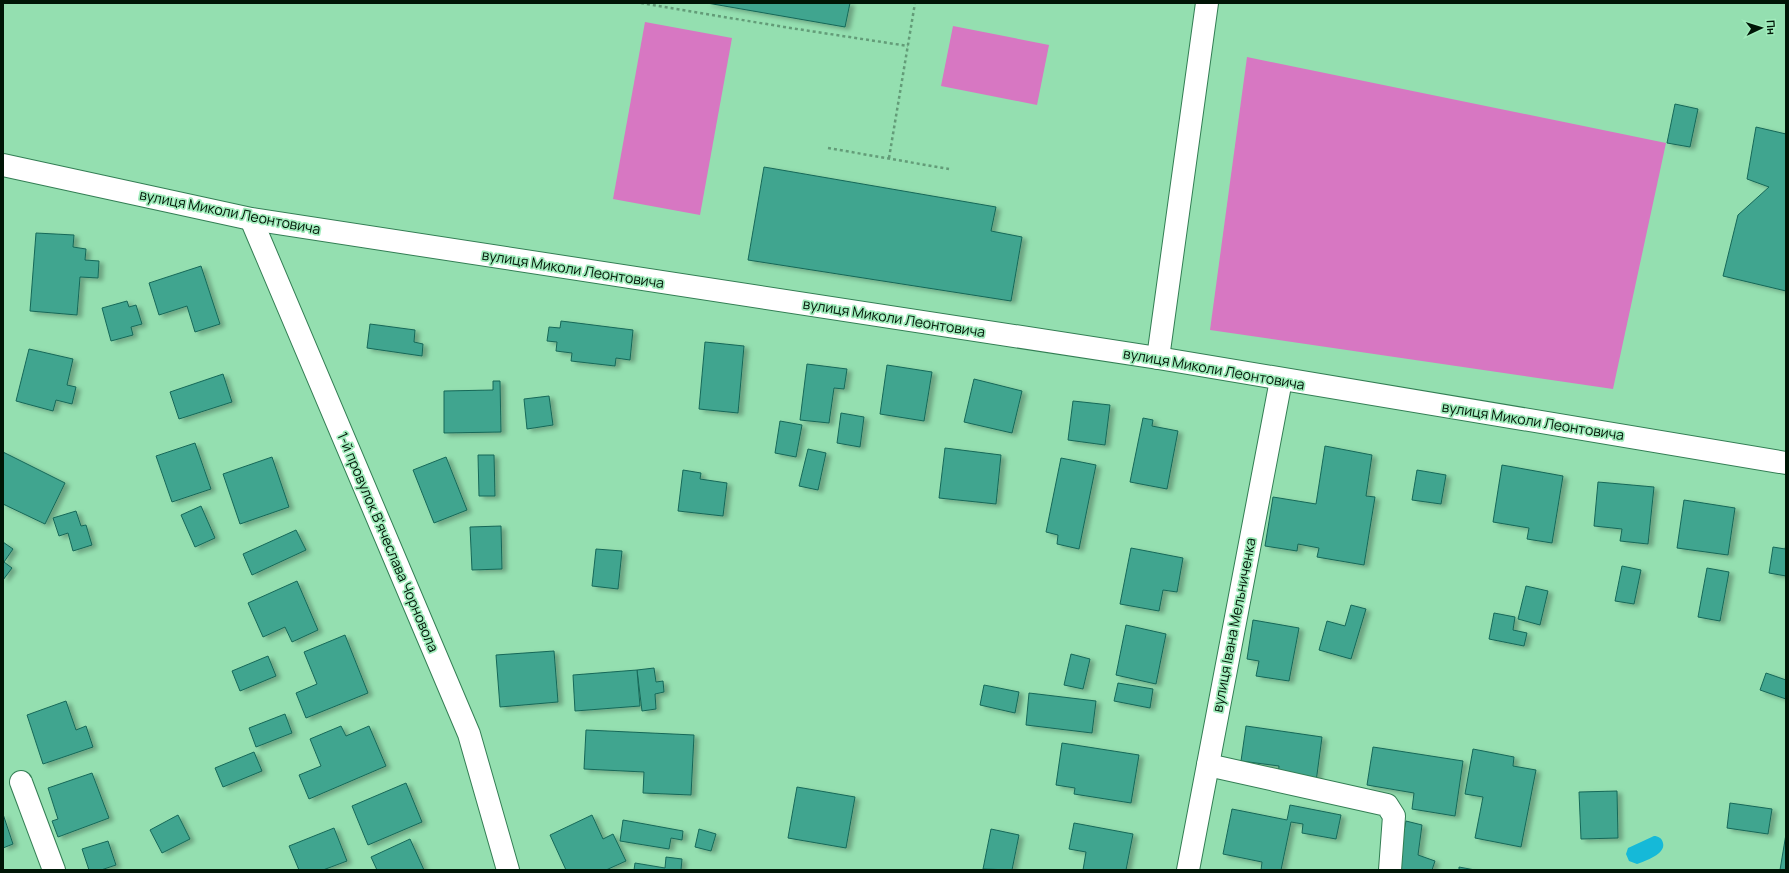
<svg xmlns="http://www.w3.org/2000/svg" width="1789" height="873" font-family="Manrope,sans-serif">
<defs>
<filter id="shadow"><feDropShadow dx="4.5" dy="2.5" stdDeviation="2" flood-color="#0004"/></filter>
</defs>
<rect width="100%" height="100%" fill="#94dfb0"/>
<!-- green -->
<g fill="#d777c2">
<polygon points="645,22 732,38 700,215 613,199"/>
<polygon points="953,26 1049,45 1037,105 941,86"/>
<polygon points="1247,57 1666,143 1613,389 1210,330"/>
</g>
<!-- water -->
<path fill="#15b9d8" d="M1654,836c4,0 8,2 9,7 3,11 -18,18 -26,21l-8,-3 -3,-7 2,-6z"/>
<!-- building -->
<g fill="#3fa58f" stroke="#166858" filter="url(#shadow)">
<polygon points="707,3 850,3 845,27"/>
<polygon points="1675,104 1698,109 1690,147 1667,143"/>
<polygon points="1756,127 1786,134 1786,291 1723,276 1738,215 1769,187 1747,179"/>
<polygon points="764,167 996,207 991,231 1022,237 1011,301 748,260"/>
<polygon points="36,233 74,235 73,247 86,249 85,260 99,261 98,278 80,277 77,315 30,311"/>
<polygon points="201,266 220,324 195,332 187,306 159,315 149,283"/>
<polygon points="127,301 129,307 136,305 142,324 131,327 133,335 111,341 102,308"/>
<polygon points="561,321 633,330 630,360 616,358 615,366 571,361 572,353 556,351 557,342 547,341 549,327 560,328"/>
<polygon points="370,324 415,330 414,342 423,344 422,356 367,348"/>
<polygon points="705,342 744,346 738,413 699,409"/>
<polygon points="29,349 73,359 67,385 76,387 72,404 56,400 53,411 16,401"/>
<polygon points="807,364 847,369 844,389 834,388 829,423 800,420"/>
<polygon points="887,365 932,372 924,421 880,414"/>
<polygon points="223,374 232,402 179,419 170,392"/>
<polygon points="974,379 1022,391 1012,433 964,422"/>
<polygon points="493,381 500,381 501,432 444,433 444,391 493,390"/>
<polygon points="549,396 553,425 527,429 524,399"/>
<polygon points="1073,401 1110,405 1105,445 1068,440"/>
<polygon points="841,413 864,417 860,447 837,443"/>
<polygon points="1143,418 1153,420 1152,426 1178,431 1167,489 1130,482"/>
<polygon points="780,421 802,425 796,457 775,453"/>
<polygon points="195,443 211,489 172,502 156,456"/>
<polygon points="1325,446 1372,455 1366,496 1375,497 1364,565 1317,557 1319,548 1298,544 1297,551 1265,546 1273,497 1316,504"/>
<polygon points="945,448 1001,455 996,504 939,498"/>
<polygon points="808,449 826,453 818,490 799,486"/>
<polygon points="3,452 65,483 45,524 3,504"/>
<polygon points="478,455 494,455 495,496 479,496"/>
<polygon points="272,457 289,507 240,524 223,474"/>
<polygon points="446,457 467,510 434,523 413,470"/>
<polygon points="1061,458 1096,465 1079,549 1057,544 1058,535 1046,532"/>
<polygon points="1502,465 1563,476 1552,543 1527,539 1529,528 1493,522"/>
<polygon points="683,470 701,473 700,479 727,483 723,516 678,511"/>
<polygon points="1417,470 1446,475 1441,504 1412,500"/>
<polygon points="1598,482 1654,487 1648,544 1620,541 1622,529 1594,526"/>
<polygon points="1684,500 1735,508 1728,555 1677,548"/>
<polygon points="201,506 215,538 195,547 181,515"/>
<polygon points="76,511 81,526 86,525 92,545 73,551 68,533 59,536 53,518"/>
<polygon points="501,526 502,569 472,570 470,527"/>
<polygon points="296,530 306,550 252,575 243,554"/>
<polygon points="3,542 13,549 4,562 12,568 3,580"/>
<polygon points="1786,545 1786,576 1769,573 1773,547 1785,549"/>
<polygon points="1131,548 1183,558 1177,592 1163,590 1159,611 1120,604"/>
<polygon points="596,549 622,551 618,589 592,586"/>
<polygon points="1622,566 1641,570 1634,604 1615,601"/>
<polygon points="1707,568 1729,572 1720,621 1698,617"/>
<polygon points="297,581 318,630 292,642 285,627 263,637 248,603"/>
<polygon points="1526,586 1548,591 1540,625 1518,619"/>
<polygon points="1351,605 1366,609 1351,659 1319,650 1327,621 1345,626"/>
<polygon points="1494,613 1515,617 1513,630 1527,633 1524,646 1489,639"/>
<polygon points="1253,620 1299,628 1289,681 1256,676 1259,661 1247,659"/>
<polygon points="1126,625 1166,634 1156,684 1116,675"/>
<polygon points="345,635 368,693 306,718 296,693 317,684 304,652"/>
<polygon points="554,651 558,702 500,707 496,655"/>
<polygon points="1071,654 1090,659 1083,689 1064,685"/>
<polygon points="268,656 276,676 240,691 232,671"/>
<polygon points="654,668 656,682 663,681 664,692 655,694 656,709 642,711 637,670"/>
<polygon points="637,670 640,706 575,711 573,675"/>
<polygon points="1766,673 1786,680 1786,699 1760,690"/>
<polygon points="1118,683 1153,689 1150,708 1114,701"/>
<polygon points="984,685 1019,692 1015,713 980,705"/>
<polygon points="1029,693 1096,701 1092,733 1026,725"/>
<polygon points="66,701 76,730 86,726 93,747 43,764 27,715"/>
<polygon points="285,714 292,733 256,747 249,728"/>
<polygon points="341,726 346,736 369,726 386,766 309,799 299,775 321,766 310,739"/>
<polygon points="1246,726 1322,737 1316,782 1278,776 1279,766 1241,761"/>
<polygon points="586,730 694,735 691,795 643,793 644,772 584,769"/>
<polygon points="1062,743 1139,755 1131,803 1074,794 1075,788 1056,785"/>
<polygon points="1373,747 1463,761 1455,816 1412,809 1414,793 1367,785"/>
<polygon points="1473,749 1514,757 1513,766 1536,770 1521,847 1475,838 1483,797 1465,794"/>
<polygon points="254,752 262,771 223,787 215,768"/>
<polygon points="92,773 109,818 58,837 52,821 58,819 48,788"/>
<polygon points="406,783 422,822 368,845 352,806"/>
<polygon points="797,787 855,797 846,848 788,838"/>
<polygon points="1617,791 1618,838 1581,839 1579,792"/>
<polygon points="1730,803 1772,809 1768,834 1727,828"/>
<polygon points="1290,805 1341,815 1336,839 1302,833 1303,824 1291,822 1281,870 1261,870 1262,862 1223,854 1232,809 1287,820"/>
<polygon points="3,814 13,844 3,848"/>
<polygon points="178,815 190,839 162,853 150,830"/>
<polygon points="592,815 603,839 613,834 626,861 606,870 566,870 550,835"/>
<polygon points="623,820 683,831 682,840 671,838 669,849 620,841"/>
<polygon points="1406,821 1422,825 1418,855 1435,861 1432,870 1396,870"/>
<polygon points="1074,823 1133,834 1126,870 1083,870 1086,852 1069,849"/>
<polygon points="334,828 347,861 323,870 299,870 289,846"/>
<polygon points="699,829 716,834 711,851 695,847"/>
<polygon points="991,829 1019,835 1012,870 983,869"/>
<polygon points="1786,834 1786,870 1780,870"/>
<polygon points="410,839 424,870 377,870 371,857"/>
<polygon points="108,841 116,865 101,870 89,870 82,849"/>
<polygon points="666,857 682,859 681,870 634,870 635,863 665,868"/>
<polygon points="1459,867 1475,870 1459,870"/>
</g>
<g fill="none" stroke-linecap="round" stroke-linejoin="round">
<!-- minor casing -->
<g stroke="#337e54" stroke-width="24">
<g id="minor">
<polyline points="3,165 251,219 1158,358 1786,463"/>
<polyline points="251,219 469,734 508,870"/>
<polyline points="1158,358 1207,3"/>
<polyline points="1208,765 1387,805 1394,816 1390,870"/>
<polyline points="21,782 54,870"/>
<polyline points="1188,870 1281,380"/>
</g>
</g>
<!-- path -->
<g stroke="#639c78" stroke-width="2.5" stroke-dasharray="3 3" stroke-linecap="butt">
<polyline points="641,3 784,27 908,46"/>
<polyline points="828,148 949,169"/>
<polyline points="889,158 915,3"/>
</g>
<!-- minor -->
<use href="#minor" stroke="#fff" stroke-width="22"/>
</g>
<g text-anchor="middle" stroke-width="3.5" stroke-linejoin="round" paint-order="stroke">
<!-- street labels -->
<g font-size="14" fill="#001506" stroke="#a1ecbc">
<text transform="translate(230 212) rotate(11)" y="5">вулиця Миколи Леонтовича</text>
<text transform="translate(573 269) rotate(9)" y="5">вулиця Миколи Леонтовича</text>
<text transform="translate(894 318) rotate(9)" y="5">вулиця Миколи Леонтовича</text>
<text transform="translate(1214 369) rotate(10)" y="5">вулиця Миколи Леонтовича</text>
<text transform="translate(1533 421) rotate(9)" y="5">вулиця Миколи Леонтовича</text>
<text transform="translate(388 542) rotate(67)" y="5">1-й провулок В'ячеслава Чорновола</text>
<text transform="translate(1234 625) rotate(-79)" y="5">вулиця Івана Мельниченка</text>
</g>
</g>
<!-- border -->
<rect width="1789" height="873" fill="none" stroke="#001506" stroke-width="8"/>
<!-- north arrow -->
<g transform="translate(1761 28) rotate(86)" stroke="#a1ecbc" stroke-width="3" paint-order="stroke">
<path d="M0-3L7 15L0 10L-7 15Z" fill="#001506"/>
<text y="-6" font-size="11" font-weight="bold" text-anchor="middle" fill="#001506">Пн</text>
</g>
</svg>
